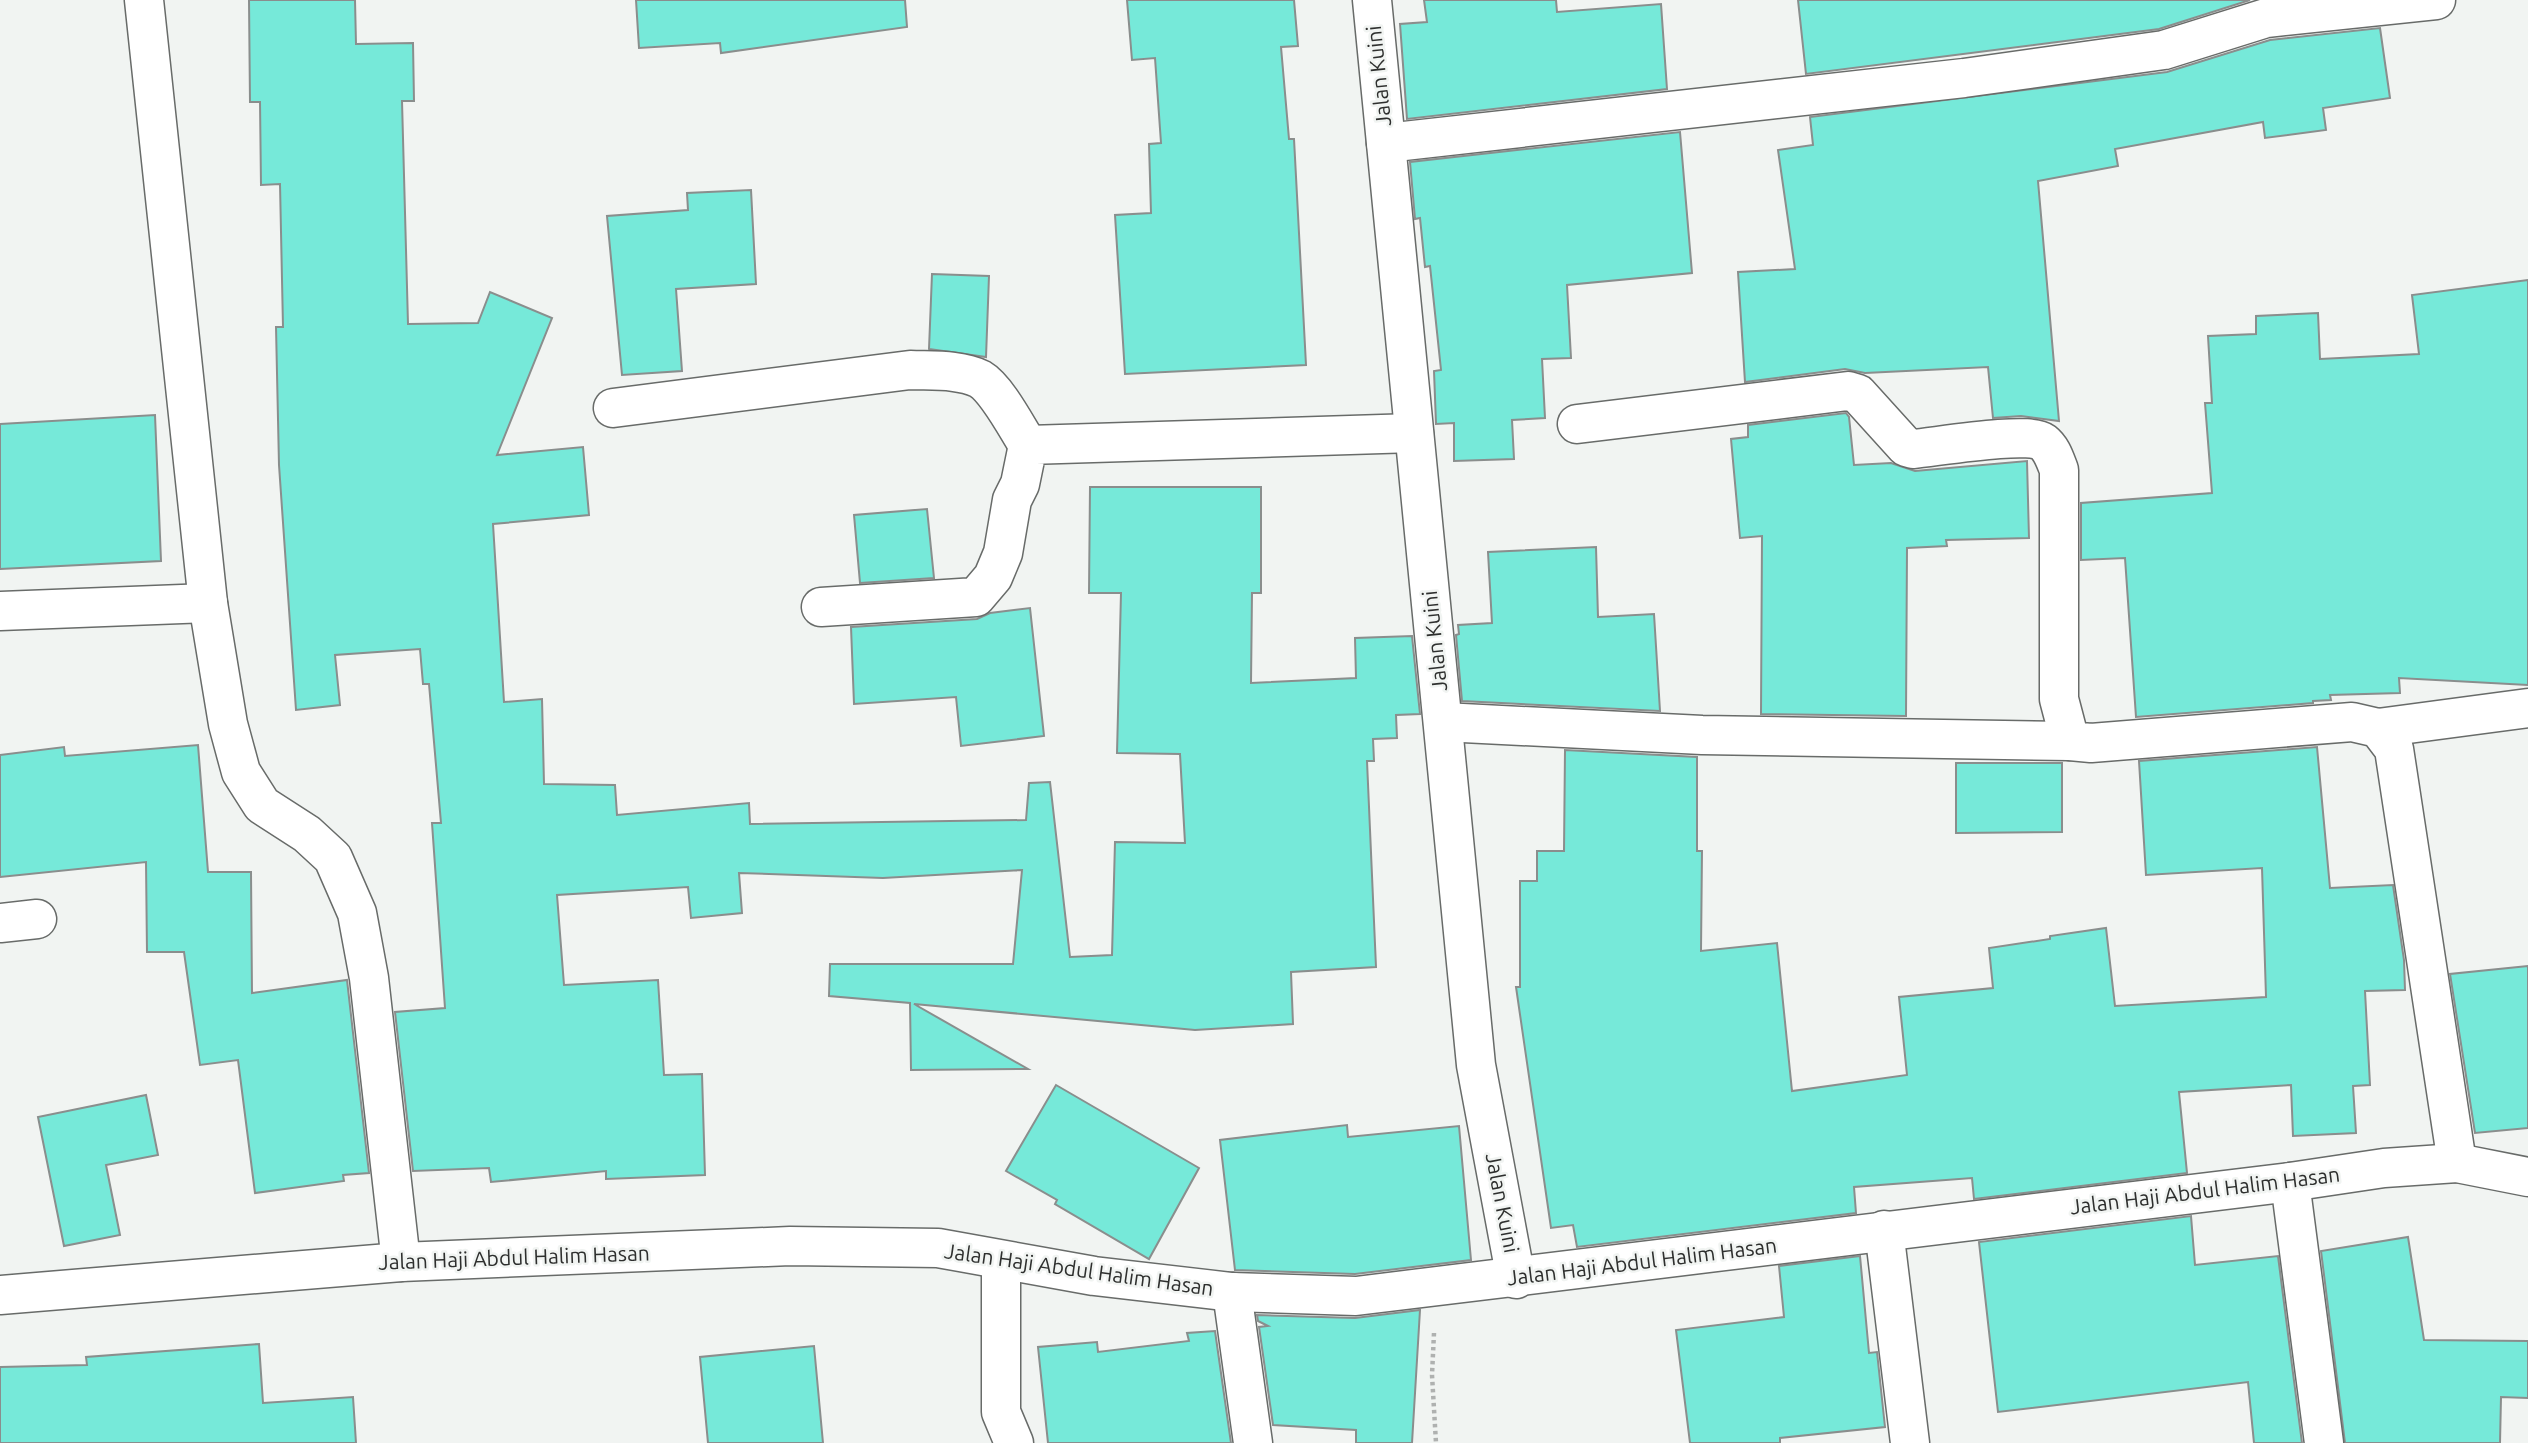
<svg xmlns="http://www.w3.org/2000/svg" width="2528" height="1443" font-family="Ubuntu,sans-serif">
<rect width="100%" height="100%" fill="#f1f4f2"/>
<!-- building -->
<g fill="#76e9d9" stroke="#8a8e8d" stroke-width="2">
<polygon points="249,0 355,0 356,44 413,43 414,101 402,101 408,324 478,323 490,292 552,318 497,455 583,447 589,515 493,524 504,702 542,699 544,784 615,785 617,815 749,803 750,824 1026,820 1029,783 1050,782 1070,957 1112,955 1115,842 1185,843 1180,754 1117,753 1121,593 1089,593 1090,487 1261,487 1261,593 1252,593 1251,683 1356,678 1355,638 1412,636 1420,714 1396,715 1397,738 1373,739 1374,761 1367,761 1376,967 1291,972 1293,1024 1195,1030 914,1004 1028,1069 911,1070 910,1003 829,996 830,964 1013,964 1022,870 883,878 739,873 742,913 691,918 688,887 557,895 564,985 658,980 664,1075 702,1074 705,1175 606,1179 606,1171 491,1182 489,1168 413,1171 395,1012 445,1008 432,823 441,823 429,684 423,684 420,649 335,655 340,705 296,710 279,465 276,327 283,327 280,184 261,185 260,102 250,102"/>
<polygon points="636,0 905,0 907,27 721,53 720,43 639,48"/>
<polygon points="1127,0 1294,0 1298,46 1281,47 1289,139 1294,139 1306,365 1125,374 1115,215 1151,213 1149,144 1161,143 1155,58 1132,60"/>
<polygon points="1424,0 1556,0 1557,12 1661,4 1667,89 1407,119 1400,24 1427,22"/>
<polygon points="1798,0 2250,0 2159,29 1806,74"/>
<polygon points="2380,28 2390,98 2323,108 2326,130 2265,138 2263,122 2115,149 2118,166 2038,181 2059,421 2021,416 1993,418 1988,367 1865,373 1845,369 1745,382 1738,272 1795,269 1778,150 1813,145 1810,117 2167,72 2270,40"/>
<polygon points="1680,132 1692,273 1567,285 1571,358 1542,359 1545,418 1512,420 1514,459 1454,461 1454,423 1436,424 1434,371 1441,370 1430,266 1425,267 1420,218 1415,219 1410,162"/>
<polygon points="751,190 756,284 676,289 682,371 622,375 607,216 688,210 687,193"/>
<polygon points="932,274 989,276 986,357 929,349"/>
<polygon points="2528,280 2528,685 2399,678 2400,693 2330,695 2331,700 2313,701 2313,703 2136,717 2125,558 2081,560 2081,503 2212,493 2205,403 2212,403 2208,336 2256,334 2256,316 2318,313 2320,359 2419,354 2412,295"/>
<polygon points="1846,413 1849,417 1854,465 1891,463 1915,471 2027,461 2029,538 1946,540 1947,546 1907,548 1906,716 1761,714 1762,536 1740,538 1731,439 1748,437 1748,425"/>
<polygon points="155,415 161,561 0,569 0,424"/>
<polygon points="927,509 934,578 860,583 854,515"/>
<polygon points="1596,547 1598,617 1654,614 1660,711 1462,701 1456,635 1459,634 1458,625 1492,623 1488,552"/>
<polygon points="1030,608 1044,736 961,746 956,697 854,704 851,627 977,619 990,613"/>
<polygon points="198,745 208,872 251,872 252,993 347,980 369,1173 343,1175 344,1181 255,1193 238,1060 200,1065 184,952 147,952 146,862 0,877 0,755 64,747 65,756"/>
<polygon points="2317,747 2330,888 2393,885 2404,960 2405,990 2365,991 2370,1085 2353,1086 2356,1133 2293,1136 2291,1085 2179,1092 2187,1173 1974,1199 1972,1178 1854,1187 1856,1213 1577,1247 1573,1225 1551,1228 1516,987 1520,987 1520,881 1537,881 1537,851 1564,851 1565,750 1697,757 1697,851 1702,851 1701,951 1777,943 1792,1091 1907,1075 1899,997 1993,988 1989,948 2050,939 2050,936 2106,928 2115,1006 2266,997 2262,868 2146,875 2139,761"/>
<polygon points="1956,763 2062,763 2062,832 1956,833"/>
<polygon points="2528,966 2528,1128 2475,1133 2450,974"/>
<polygon points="1056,1085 1199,1168 1149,1259 1055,1204 1057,1200 1006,1171"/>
<polygon points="146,1095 158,1155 106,1165 120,1235 64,1246 38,1117"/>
<polygon points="1347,1125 1348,1137 1459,1126 1471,1260 1355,1274 1235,1270 1220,1140"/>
<polygon points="2191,1216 2195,1265 2278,1256 2302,1443 2254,1443 2248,1382 1998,1412 1979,1242"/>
<polygon points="2408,1237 2424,1340 2528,1341 2528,1398 2501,1397 2500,1443 2345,1443 2321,1251"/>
<polygon points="1860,1256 1869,1353 1877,1352 1885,1427 1780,1438 1780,1443 1690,1443 1676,1330 1784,1317 1779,1266"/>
<polygon points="1420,1310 1412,1443 1356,1443 1356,1430 1273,1425 1259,1327 1268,1326 1258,1321 1257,1315 1355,1318"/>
<polygon points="1215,1331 1231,1443 1048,1443 1038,1347 1097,1342 1098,1352 1189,1341 1187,1333"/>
<polygon points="259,1344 263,1403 353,1397 356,1443 0,1443 0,1367 87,1365 86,1357"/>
<polygon points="814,1346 823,1443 708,1443 700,1357"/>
</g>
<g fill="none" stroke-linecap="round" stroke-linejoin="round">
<!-- minor casing -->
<g stroke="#686b69" stroke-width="41">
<g id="minor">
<polyline points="144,0 208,603 228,724 241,772 262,805 307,834 333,858 357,913 369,978 401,1262"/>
<polyline points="1372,0 1476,1065 1516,1279"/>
<polyline points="1386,143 1964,78 2164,50 2266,18 2436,0"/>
<path d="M613,408l297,-38c22,1 50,-1 70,9 17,10 37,49 48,66"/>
<path d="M1577,424l271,-33 10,3 48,53 7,2c23,-2 115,-18 130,-7 9,7 12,18 16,28v229l11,42 21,2 261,-21 26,6 16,21 63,414"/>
<polyline points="821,607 976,597 993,577 1003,553 1012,500 1020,484 1028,445 1414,433"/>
<polyline points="0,611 208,603"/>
<polyline points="1443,722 1702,735 2070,741"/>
<polyline points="2378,728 2528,708"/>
<polyline points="0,923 37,919"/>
<polyline points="2290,1182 2324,1443"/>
<polyline points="1884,1230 1910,1443"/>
<polyline points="1001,1261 1001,1412 1014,1443"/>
<polyline points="1232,1292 1253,1443"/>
<polyline points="0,1295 401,1262 790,1246 938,1248 1094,1276 1232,1292 1356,1296 2290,1182 2384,1168 2457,1163 2528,1177"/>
</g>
</g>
<!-- path -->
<polyline stroke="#afb1b0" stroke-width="4.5" stroke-dasharray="3.5 3.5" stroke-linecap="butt" points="1434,1333 1432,1375 1436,1443"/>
<!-- minor -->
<use href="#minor" stroke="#fff" stroke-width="38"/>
</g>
<g text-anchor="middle" stroke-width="5" stroke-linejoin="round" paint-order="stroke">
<!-- street labels -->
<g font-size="21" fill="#2e2f2e" stroke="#f1f4f2">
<text transform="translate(1379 76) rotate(-96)" y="7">Jalan Kuini</text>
<text transform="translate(1435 641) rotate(-96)" y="7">Jalan Kuini</text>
<text transform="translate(2205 1191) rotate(-7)" y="7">Jalan Haji Abdul Halim Hasan</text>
<text transform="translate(1502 1203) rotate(79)" y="7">Jalan Kuini</text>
<text transform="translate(514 1258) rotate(-2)" y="7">Jalan Haji Abdul Halim Hasan</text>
<text transform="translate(1642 1262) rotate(-7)" y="7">Jalan Haji Abdul Halim Hasan</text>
<text transform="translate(1079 1270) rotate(8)" y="7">Jalan Haji Abdul Halim Hasan</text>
</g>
</g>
</svg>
